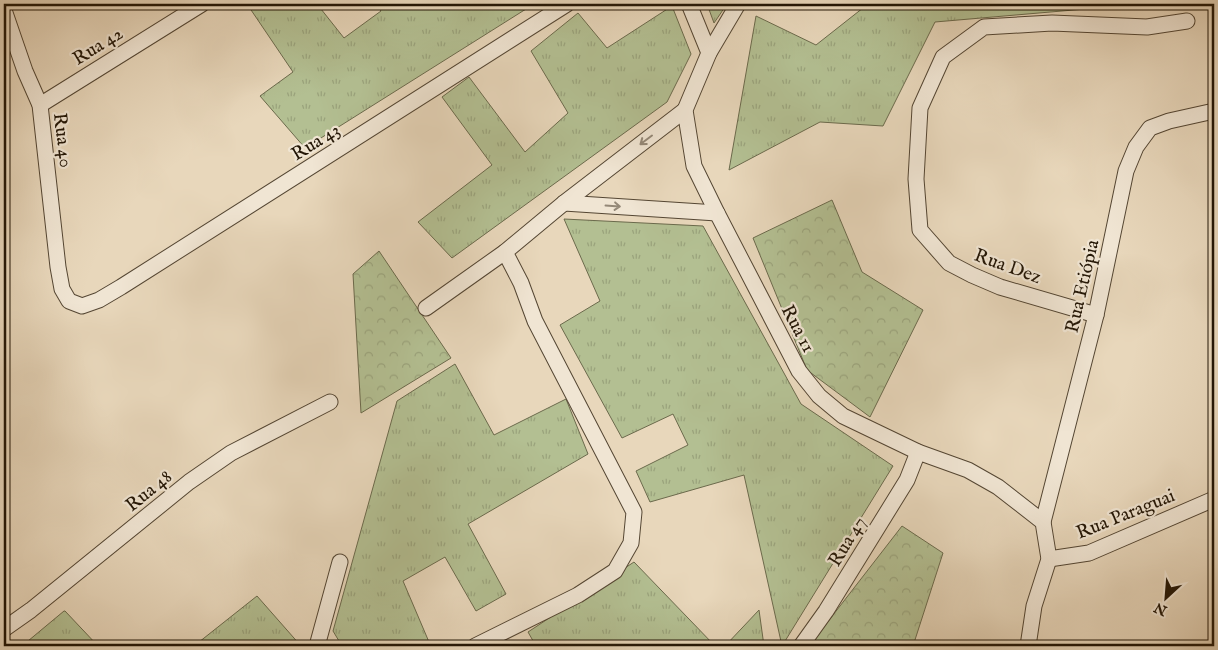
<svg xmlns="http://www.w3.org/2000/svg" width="1218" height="650" font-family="'IM FELL English',serif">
<defs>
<pattern id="grass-tufts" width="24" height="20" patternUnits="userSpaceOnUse" patternTransform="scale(1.25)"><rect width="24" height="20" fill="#b3bf92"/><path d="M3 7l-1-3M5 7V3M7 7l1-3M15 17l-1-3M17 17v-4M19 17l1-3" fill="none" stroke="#9aa37c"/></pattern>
<pattern id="forest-crowns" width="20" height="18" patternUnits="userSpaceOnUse" patternTransform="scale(1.25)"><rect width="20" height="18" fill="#b3bf92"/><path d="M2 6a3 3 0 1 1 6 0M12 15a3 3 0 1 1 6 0" fill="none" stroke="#9aa37c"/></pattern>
</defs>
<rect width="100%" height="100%" fill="#e8d7bb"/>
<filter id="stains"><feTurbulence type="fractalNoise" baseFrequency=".004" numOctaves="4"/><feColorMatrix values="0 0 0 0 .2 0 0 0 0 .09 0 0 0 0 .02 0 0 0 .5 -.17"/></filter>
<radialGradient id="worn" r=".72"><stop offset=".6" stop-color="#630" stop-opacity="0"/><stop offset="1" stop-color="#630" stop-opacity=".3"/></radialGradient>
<!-- grass -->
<g fill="url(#grass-tufts)" stroke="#6b6a4c">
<polygon points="247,4 317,4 344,38 381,11 376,4 534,4 305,148 260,96 293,72"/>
<polygon points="707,4 727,4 714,23"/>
<polygon points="868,4 1143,4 935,22 883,126 820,122 729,170 756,16 816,45"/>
<polygon points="672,6 691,54 667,102 452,258 418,222 492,165 442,97 469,77 525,152 568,113 531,51 578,13 607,48"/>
<polygon points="564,219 703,226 801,404 893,466 782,646 744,475 650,502 636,471 688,445 673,414 622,438 560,325 600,301"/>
<polygon points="455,364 494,435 566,399 588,454 468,524 506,594 476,611 445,557 403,581 429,642 417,646 342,646 333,631 397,401"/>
<polygon points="634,562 715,646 536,646 528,632"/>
<polygon points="257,596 301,646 194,646"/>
<polygon points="759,610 764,646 725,646"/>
<polygon points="65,611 98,646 22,646 64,611"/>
</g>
<!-- forest -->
<g fill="url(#forest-crowns)" stroke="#6b6a4c">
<polygon points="832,200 862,272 923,310 870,417 807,370 753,238"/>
<polygon points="379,251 451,358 361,413 353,274"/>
<polygon points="902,526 943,553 913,646 809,646"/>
</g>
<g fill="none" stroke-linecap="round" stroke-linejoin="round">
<!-- minor casing -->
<g stroke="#544633" stroke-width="17">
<g id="minor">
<polyline points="4,4 4,10 25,71 40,105 58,267 62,289 69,301 82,306 99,300 121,287 567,4"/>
<polyline points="689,4 709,53"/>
<polyline points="738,4 709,53 685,110 694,166 717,213 799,371 819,396 843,416 918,452 968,470 998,487 1043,522 1049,559 1034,606 1028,646"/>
<polyline points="40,105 202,4"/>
<polyline points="564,203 717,213"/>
<polyline points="426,308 505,252"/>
<polyline points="1096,315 1000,287 972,275 949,263 920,230 916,179 920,108 943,57 984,27 1052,23 1147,27 1187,21"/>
<polyline points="1043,522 1096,315 1126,171 1136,147 1150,128 1169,121 1214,111"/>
<polyline points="1049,559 1089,553 1214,499"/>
<polyline points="4,629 31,610 189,482 231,453 330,402"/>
<polyline points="317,646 340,562"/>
<polyline points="475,646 578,595 615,571 631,543 634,512 535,321 521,283 505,252 564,203 685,110"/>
<polyline points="801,646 826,611 907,480 918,452"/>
</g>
</g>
<!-- minor -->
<use href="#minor" stroke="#f0e5d3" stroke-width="15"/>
</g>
<!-- one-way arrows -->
<defs><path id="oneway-shaft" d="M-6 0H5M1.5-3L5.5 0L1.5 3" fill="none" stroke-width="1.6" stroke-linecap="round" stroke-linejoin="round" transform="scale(1.25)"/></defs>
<g stroke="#948877">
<use href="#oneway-shaft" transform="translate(646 140) rotate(143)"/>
<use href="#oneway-shaft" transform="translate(613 206) rotate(4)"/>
</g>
<g text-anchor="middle" stroke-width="4.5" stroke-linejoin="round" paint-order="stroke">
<!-- street labels -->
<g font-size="19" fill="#231606" stroke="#f0e5d3">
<text transform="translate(97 45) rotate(-32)" y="7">Rua 42</text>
<text transform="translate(64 140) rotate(83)" y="7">Rua 40</text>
<text transform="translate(315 141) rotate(-32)" y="7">Rua 43</text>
<text transform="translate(1008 265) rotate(20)" y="7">Rua Dez</text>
<text transform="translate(1081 286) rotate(-77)" y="7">Rua Etiópia</text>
<text transform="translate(799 328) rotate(62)" y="7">Rua 11</text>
<text transform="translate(148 490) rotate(-39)" y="7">Rua 48</text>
<text transform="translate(1125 513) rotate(-22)" y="7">Rua Paraguai</text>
<text transform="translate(846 541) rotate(-59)" y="7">Rua 47</text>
</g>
</g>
<!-- margin -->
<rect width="1218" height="650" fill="none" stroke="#e8d7bb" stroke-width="20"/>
<rect x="5" y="5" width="1208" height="640" fill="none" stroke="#231606" stroke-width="2.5"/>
<rect x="10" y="10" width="1198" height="630" fill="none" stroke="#231606"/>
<!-- north arrow -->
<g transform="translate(1166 598) rotate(206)" stroke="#f0e5d3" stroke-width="4" paint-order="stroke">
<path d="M0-4L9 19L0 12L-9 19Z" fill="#231606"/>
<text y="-8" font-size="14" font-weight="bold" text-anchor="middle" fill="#231606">N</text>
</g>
<rect width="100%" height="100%" filter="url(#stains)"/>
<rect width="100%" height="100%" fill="url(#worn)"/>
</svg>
